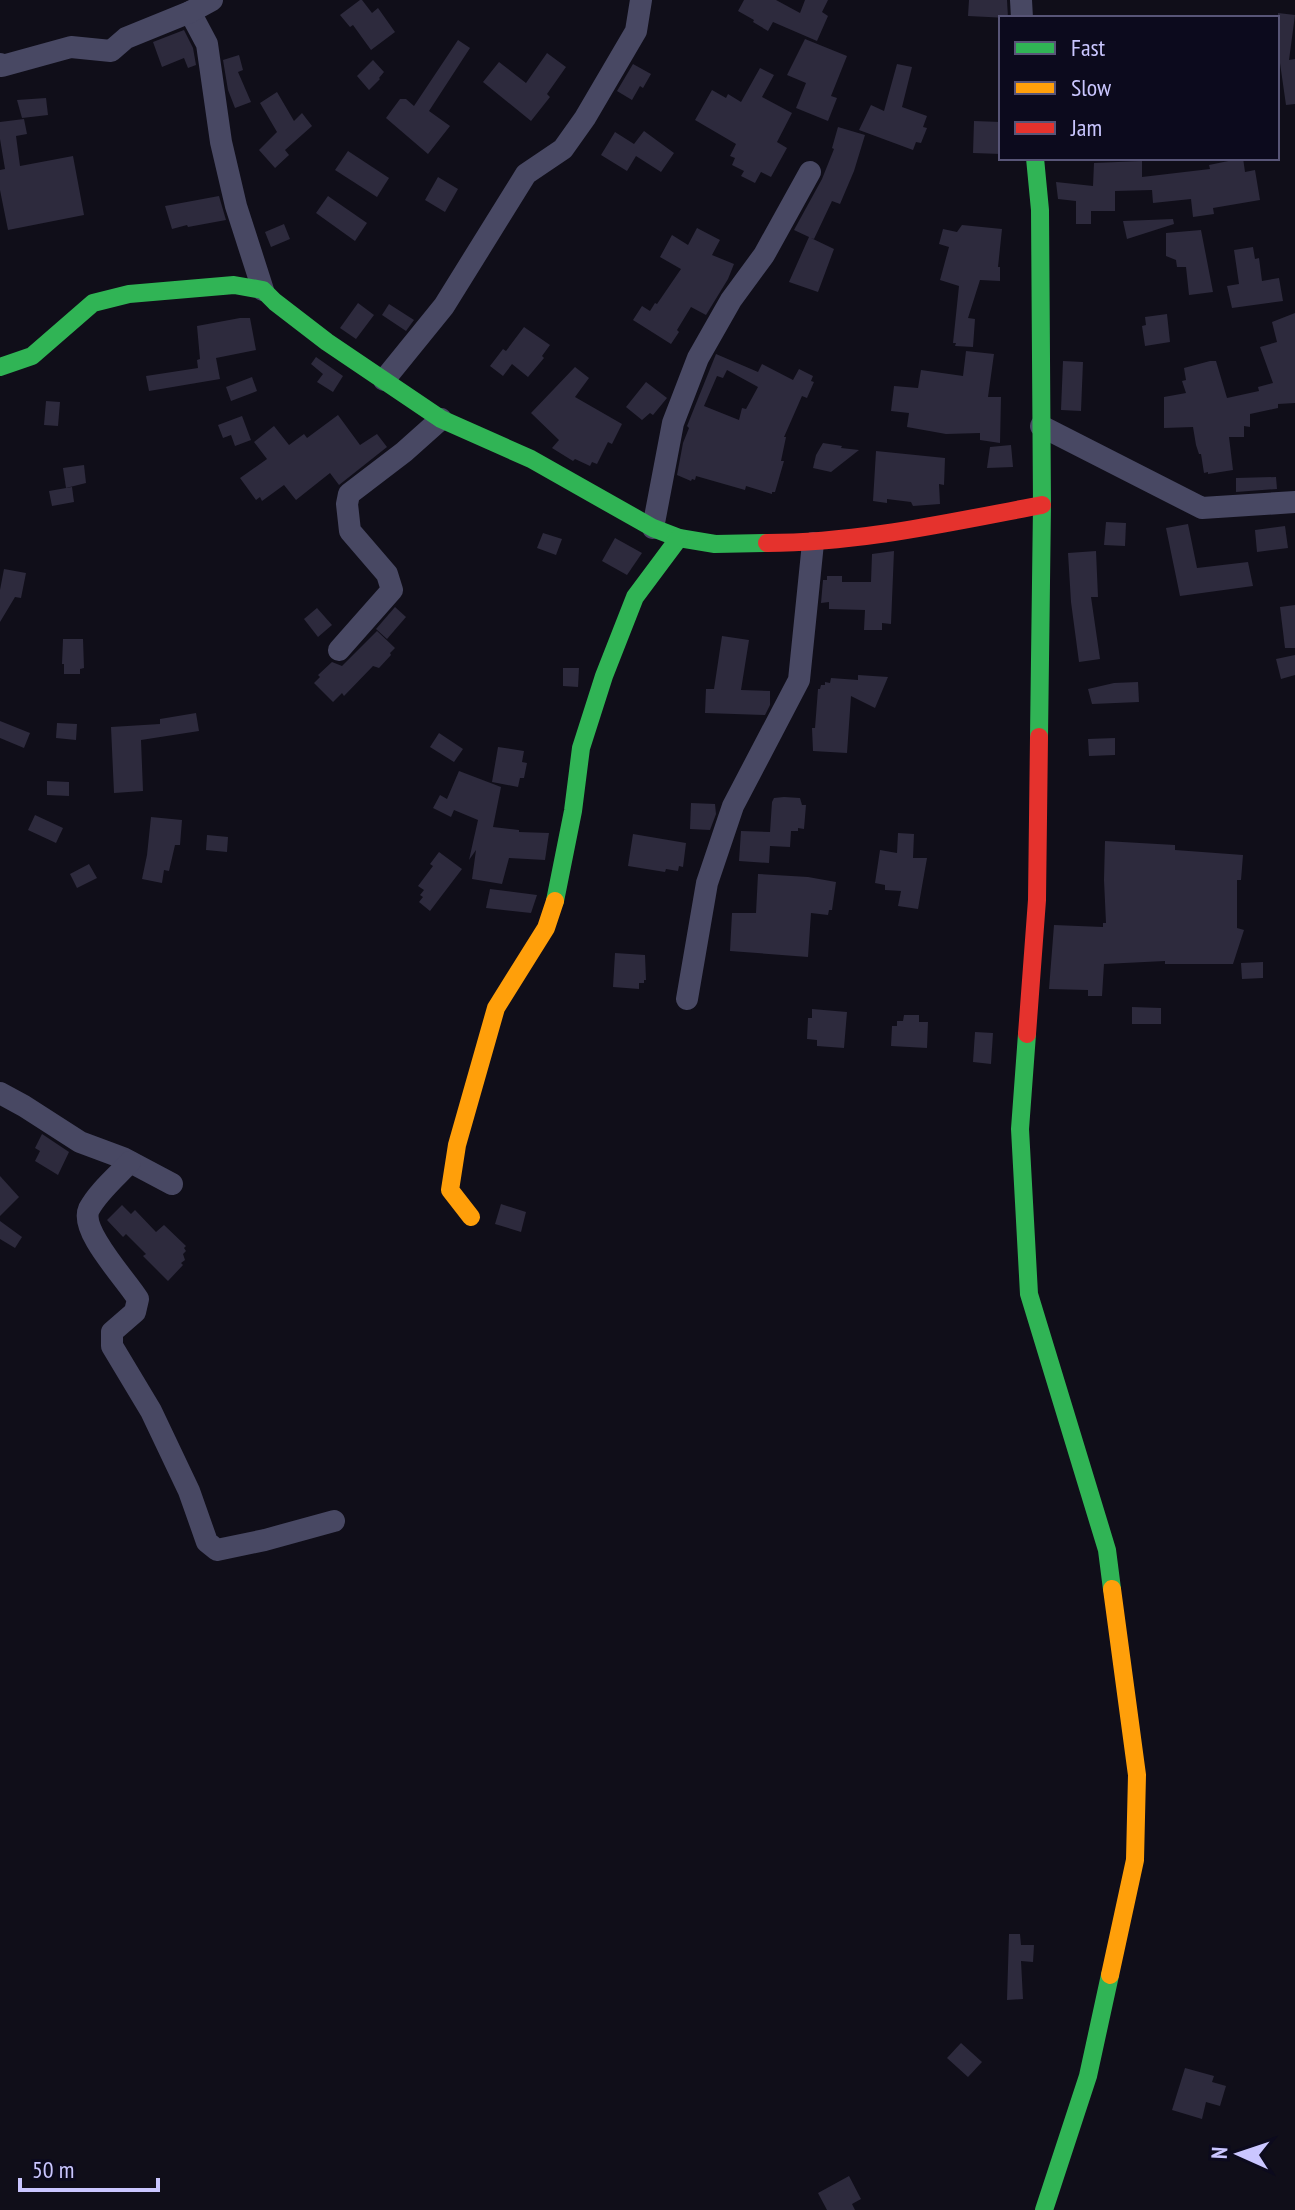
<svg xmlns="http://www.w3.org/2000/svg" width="1295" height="2210" font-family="'PT Sans Narrow',sans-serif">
<rect width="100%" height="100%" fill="#100e19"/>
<!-- building -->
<g fill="#2d2a3d" fill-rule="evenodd">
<polygon points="360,0 362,0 372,13 378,8 395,32 371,50 353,25 350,27 340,15"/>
<polygon points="744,0 776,0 800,13 805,0 828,0 822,12 828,16 817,41 773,22 768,31 753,22 754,20 738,11"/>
<polygon points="969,0 1007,0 1008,18 968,16"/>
<polygon points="1278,13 1295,15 1289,60 1295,59 1295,104 1286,105 1277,42"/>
<polygon points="184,30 193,48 196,65 188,68 184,58 162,67 153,42"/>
<polygon points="805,39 847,56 831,96 837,98 828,121 796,108 806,83 787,75"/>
<polygon points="458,40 470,48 429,111 450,126 428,154 386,118 400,99 406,99 414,106"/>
<polygon points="547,53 566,67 547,94 550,97 531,121 483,82 499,62 526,83"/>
<polygon points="239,55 243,70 238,72 251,102 235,108 228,90 223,60"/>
<polygon points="373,60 384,72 379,78 380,79 369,90 357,76"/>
<polygon points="633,64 651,74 643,88 640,86 632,100 617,91"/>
<polygon points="897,64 912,67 902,107 927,116 923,127 927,128 921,143 916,142 913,150 859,130 871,105 884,111"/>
<polygon points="760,68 774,75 762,97 792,113 777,142 787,148 771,177 761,172 755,183 741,176 744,171 732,165 735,158 730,156 736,144 695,120 712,90 726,98 728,94 741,102"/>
<polygon points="277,92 294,121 302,113 312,126 285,150 289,155 275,168 259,150 277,132 260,103"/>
<polygon points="46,98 48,115 22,118 17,100"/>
<polygon points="24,119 27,134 16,136 20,166 73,156 84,215 8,230 0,190 0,170 5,169 0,139 0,122"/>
<polygon points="974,121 1001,122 1001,154 973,153"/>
<polygon points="838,127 865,135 854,171 840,204 832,201 814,239 811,238 834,249 818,292 789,282 809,237 794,230 822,179 834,149 832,148"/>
<polygon points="644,131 674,153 661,172 636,156 627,171 601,155 615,132 634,144"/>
<polygon points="348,151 389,178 377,197 335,170"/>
<polygon points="1243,158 1245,172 1255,170 1260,200 1213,208 1214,214 1193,217 1191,199 1153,203 1152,190 1115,191 1115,211 1091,211 1091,224 1076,224 1076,201 1058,199 1056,182 1093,186 1094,163 1142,161 1142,177 1210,169 1209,165"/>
<polygon points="438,177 458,189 445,212 425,200"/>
<polygon points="219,196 226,220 188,227 187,225 172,229 165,206"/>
<polygon points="328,196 367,223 355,241 316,213"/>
<polygon points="1173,219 1174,224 1127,239 1123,221"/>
<polygon points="284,224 290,239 271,247 265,232"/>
<polygon points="962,225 1002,229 998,267 1000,267 1000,281 980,280 968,318 975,319 973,347 955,346 956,343 953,343 959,286 940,280 949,247 939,244 943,229 957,232"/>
<polygon points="697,228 720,240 712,255 734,264 728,279 706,315 691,307 677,330 679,332 671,344 633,320 642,306 650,311 655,303 657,304 681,269 660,257 672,235 688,245"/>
<polygon points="1201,230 1213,292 1189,295 1186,267 1177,267 1176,260 1166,256 1166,233"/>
<polygon points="1253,247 1255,259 1259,258 1262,281 1279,278 1283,301 1232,308 1227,286 1239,284 1234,250"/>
<polygon points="358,303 374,315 356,339 340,328"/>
<polygon points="389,304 414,320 406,331 382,315"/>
<polygon points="1295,313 1295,403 1278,404 1278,408 1250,414 1250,427 1244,426 1244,437 1229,437 1233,470 1208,474 1208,472 1204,473 1201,454 1199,454 1196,445 1193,427 1164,428 1164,397 1186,393 1182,381 1186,380 1184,368 1210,361 1216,361 1227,398 1259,391 1258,387 1273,383 1260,347 1277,342 1272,322"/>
<polygon points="1167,314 1170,342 1145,346 1142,326 1146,325 1145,317"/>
<polygon points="240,318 250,318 256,350 216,358 220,379 149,391 146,376 198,368 197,360 200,359 197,326"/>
<polygon points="524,327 550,345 542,356 544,358 528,377 512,364 503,376 490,366 503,349 506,351"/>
<polygon points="966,351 994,354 988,397 1001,397 1000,443 980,440 980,433 946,434 907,427 909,413 891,411 894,386 918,388 921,370 963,376"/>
<path d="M716,354l42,18 4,-8 31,16 6,-11 14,7 -2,5 3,1 -7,16 -5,-2 -18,41h2l-5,24h3l-9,31h-3v2l-26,-8 -1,4 -49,-14 -1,4 -3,-1 -1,2 -14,-6 6,-32 6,-15 -2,-2zM727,370l31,17 -12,22 -4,-1 -3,12 -35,-14 13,-30 6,2z"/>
<polygon points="316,357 343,376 333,392 317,382 323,374 311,364"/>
<polygon points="1063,361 1083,362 1081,411 1061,410"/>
<polygon points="575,367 589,378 575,397 622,424 612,444 608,442 597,464 592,462 590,466 575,459 573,461 552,448 559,440 531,413"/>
<polygon points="252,377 257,391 231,401 226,387"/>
<polygon points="646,382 667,398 653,415 650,413 642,420 626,407"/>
<polygon points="46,401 60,402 58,426 44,425"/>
<polygon points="338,415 360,445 377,434 387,447 339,485 330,473 296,500 284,485 262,501 260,497 256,500 240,478 267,459 254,442 274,426 289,445 304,434 307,438"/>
<polygon points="242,416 251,440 235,446 231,435 223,438 218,425"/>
<polygon points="823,443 842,446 841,448 859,450 831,472 813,468 816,455"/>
<polygon points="1011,445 1013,467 987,468 990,447"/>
<polygon points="876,451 945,458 944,485 939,484 940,504 913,506 911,502 887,499 887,503 873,501"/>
<polygon points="84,465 86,483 66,488 63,468"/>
<polygon points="1276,477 1277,489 1236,492 1236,478"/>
<polygon points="72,487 74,502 52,506 49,491"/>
<polygon points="1106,522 1126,523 1125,546 1104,545"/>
<polygon points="1188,524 1197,568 1248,562 1253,586 1180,596 1166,528"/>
<polygon points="1285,526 1288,548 1257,552 1255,530"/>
<polygon points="543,533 562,539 556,555 537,548"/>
<polygon points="615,538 642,553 627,575 602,561"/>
<polygon points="894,551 891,624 882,623 882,630 864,630 865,610 829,609 829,602 821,603 823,580 827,580 827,576 842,576 842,582 871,582 872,554"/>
<polygon points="1096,551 1098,597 1091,597 1100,659 1079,662 1071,602 1068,553"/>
<polygon points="4,569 26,573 21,598 15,597 0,622 0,590"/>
<polygon points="1295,605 1295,648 1285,648 1280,607"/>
<polygon points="395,607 406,617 387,639 376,629"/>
<polygon points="317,608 332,625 318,637 304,619"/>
<polygon points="377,631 395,648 390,653 391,655 379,668 373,666 344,696 342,693 333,702 314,683 320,677 318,675 332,662 342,666"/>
<polygon points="722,636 749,640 741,690 770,691 770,705 765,715 705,713 706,689 714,689"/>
<polygon points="63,639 83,639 84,668 80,669 80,674 64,674 64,664 62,664"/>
<polygon points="1295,655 1295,675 1281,679 1276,659"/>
<polygon points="563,668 579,668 578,687 563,686"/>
<polygon points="858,675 888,677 875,708 851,696 847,753 813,751 812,728 815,728 818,689 820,689 821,685 825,685 825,682 830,683 831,678 858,680"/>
<polygon points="1138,682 1139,702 1092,704 1088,689 1114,683"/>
<polygon points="196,713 199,731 141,740 143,791 114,793 111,727 160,724 160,719"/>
<polygon points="0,721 30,733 24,748 0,738"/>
<polygon points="57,723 77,724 76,740 56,738"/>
<polygon points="439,733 463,749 454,762 430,747"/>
<polygon points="1115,738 1115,755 1089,756 1088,739"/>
<polygon points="498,747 524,751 522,762 527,763 524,778 520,778 518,787 492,782"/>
<polygon points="459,771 501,787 493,827 519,830 519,832 549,833 545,860 509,858 502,884 472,879 476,850 469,860 478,820 454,810 451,817 433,808 440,795 447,799"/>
<polygon points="47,781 69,782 69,796 47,795"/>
<polygon points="784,797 800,798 802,805 806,805 804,829 798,828 798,831 791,831 790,847 770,846 769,863 739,861 741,831 770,832 772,802 774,798"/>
<polygon points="691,803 715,804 716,814 710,830 690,829"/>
<polygon points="35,815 63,828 56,843 28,830"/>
<polygon points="151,817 182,820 180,845 175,845 169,871 164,870 162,883 142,879 147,855"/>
<polygon points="898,833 914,834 913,858 927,858 918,909 898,906 901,891 885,890 885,885 875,883 880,850 897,853"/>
<polygon points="633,834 686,843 683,867 679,866 678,871 666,869 665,872 628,866"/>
<polygon points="207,835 228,837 227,852 206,850"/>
<polygon points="1105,841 1175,845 1175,850 1243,855 1241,880 1237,880 1237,928 1244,930 1233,964 1165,964 1165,961 1104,964 1102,996 1088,996 1088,990 1049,989 1054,925 1103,927 1103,923 1106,923 1104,880"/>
<polygon points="439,852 462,869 430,911 419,902 423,897 420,895 424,890 418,886 433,866 430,864"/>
<polygon points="89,864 97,878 77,888 70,874"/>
<polygon points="758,874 808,877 836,882 832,910 829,910 828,915 811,913 808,957 730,951 732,913 756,913"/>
<polygon points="490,889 537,895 531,913 486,908"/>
<polygon points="615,953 645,955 646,980 644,980 644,983 639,983 639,989 613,987"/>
<polygon points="1263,962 1263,978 1242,979 1241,963"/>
<polygon points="1132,1007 1161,1008 1161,1024 1132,1024"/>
<polygon points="812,1009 847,1012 844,1048 817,1046 817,1040 807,1039 808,1018 812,1018"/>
<polygon points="904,1015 919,1015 919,1022 928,1022 927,1048 891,1046 892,1026 897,1026 897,1021 903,1021"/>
<polygon points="975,1032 993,1033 991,1064 973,1062"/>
<polygon points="42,1134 69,1152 58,1175 35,1161 40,1151 35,1148"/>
<polygon points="0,1176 19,1197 0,1216"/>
<polygon points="501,1204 526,1212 521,1232 495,1224"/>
<polygon points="122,1205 131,1214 135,1210 156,1232 164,1225 186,1246 184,1248 186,1251 183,1254 185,1260 181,1263 183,1265 168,1281 143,1256 146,1254 126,1234 123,1237 107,1220"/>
<polygon points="0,1221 22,1237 15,1248 0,1239"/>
<polygon points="1009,1934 1020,1934 1021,1945 1034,1945 1033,1962 1021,1961 1023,1999 1007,2000"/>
<polygon points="961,2043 982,2062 968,2077 947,2058"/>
<polygon points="1185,2068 1214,2076 1212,2082 1226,2086 1220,2106 1206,2102 1202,2119 1172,2110"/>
<polygon points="849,2176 861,2199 852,2204 855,2210 827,2210 818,2193"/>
</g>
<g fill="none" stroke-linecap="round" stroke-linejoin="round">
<!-- street -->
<g stroke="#484863" stroke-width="22">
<polyline points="1021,0 1022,18"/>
<polyline points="190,12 207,44 221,142 236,206 263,290"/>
<polyline points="0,64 2,66 71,47 111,51 126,38 190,12 212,0"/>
<polyline points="384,380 444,306 526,174 563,149 585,118 636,31 641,0"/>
<polyline points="1041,426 1202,508 1295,502"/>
<polyline points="653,528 673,423 698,358 731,300 764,255 810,172"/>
<polyline points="339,650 392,590 387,574 350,531 347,504 349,494 404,452 441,419"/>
<polyline points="687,999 707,883 733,806 799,680 813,543"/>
<polyline points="0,1093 24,1106 80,1142 123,1158 172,1184"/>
<path d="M130,1162c-13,14 -32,30 -41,47 -10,22 37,70 49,90l-3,13 -23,20v14l39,65 38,80 18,51 10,8 48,-10 69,-19"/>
</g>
<!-- fast -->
<g stroke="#30b455" stroke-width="18">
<polyline points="1035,158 1040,210 1042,505 1039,737"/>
<polyline points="0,367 32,356 93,303 129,294 234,285 263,290 275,302 327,342 441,419 531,459 653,528 679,538 715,544 767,543"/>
<polyline points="555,901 573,811 581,748 604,676 635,597 679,538"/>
<polyline points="1027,1034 1020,1129 1029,1294 1107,1550 1112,1589"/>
<polyline points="1044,2210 1088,2076 1110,1975"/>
</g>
<!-- slow -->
<g stroke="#ff9f0a" stroke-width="18">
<polyline points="471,1217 450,1190 457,1145 496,1008 546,928 555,901"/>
<polyline points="1110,1975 1135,1860 1137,1775 1112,1589"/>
</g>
<!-- jam -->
<g stroke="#e5322d" stroke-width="18">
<path d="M767,543c93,0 184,-21 275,-38"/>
<polyline points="1027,1034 1037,900 1039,737"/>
</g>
</g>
<!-- legend -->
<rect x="999" y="16" width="280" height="144" fill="#0c0a1d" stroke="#585577" stroke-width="2"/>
<rect x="1015" y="42" width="40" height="12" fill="#30b455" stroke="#585577" stroke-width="2"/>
<text x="1071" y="56" font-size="24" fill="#cac6ff">Fast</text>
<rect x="1015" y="82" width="40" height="12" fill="#ff9f0a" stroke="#585577" stroke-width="2"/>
<text x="1071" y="96" font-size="24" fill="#cac6ff">Slow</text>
<rect x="1015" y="122" width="40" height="12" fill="#e5322d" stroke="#585577" stroke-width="2"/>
<text x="1071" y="136" font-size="24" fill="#cac6ff">Jam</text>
<!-- north arrow -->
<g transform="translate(1239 2154) rotate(273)" stroke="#0c0a1d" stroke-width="6" paint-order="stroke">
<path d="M0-6L14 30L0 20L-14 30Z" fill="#cac6ff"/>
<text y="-12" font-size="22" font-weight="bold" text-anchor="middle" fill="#cac6ff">N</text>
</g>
<!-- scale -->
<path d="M20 2178v12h138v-12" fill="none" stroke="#cac6ff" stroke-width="4"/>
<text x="32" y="2178" font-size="24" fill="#cac6ff" stroke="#0c0a1d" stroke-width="6" paint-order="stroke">50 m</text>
</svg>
